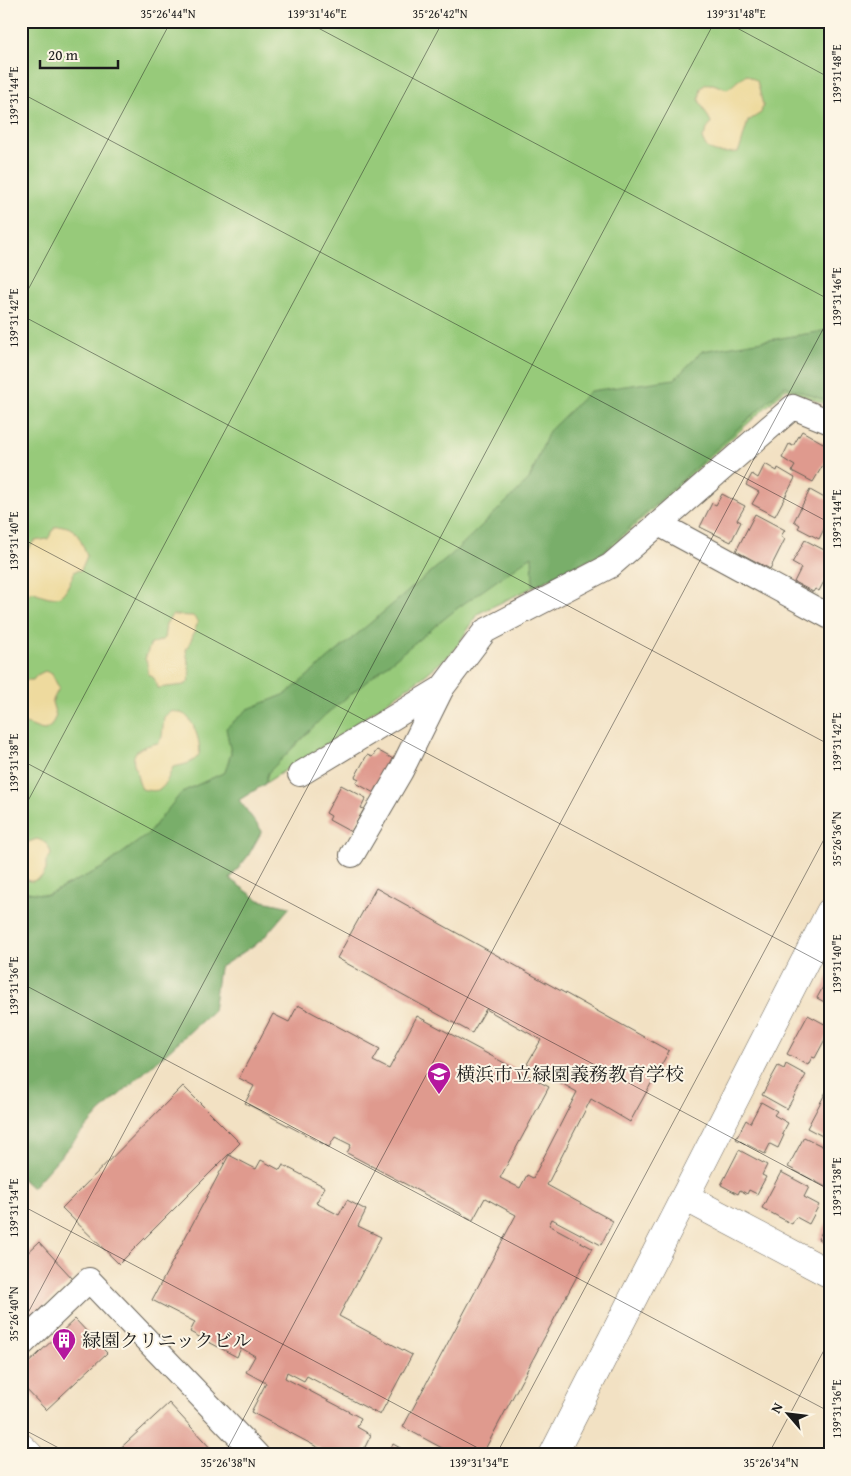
<svg xmlns="http://www.w3.org/2000/svg" width="851" height="1476" font-family="'Gentium Book Plus','Noto Serif JP',serif">
<rect width="100%" height="100%" fill="#fcf5e5"/>
<filter id="ink" filterUnits="userSpaceOnUse"><feTurbulence type="fractalNoise" baseFrequency=".02" numOctaves="2"/><feDisplacementMap in="SourceGraphic" scale="10" xChannelSelector="R" yChannelSelector="G"/><feConvolveMatrix kernelMatrix="1 2 1 2 8 2 1 2 1" color-interpolation-filters="sRGB"/></filter>
<filter id="wash" filterUnits="userSpaceOnUse"><feTurbulence type="fractalNoise" baseFrequency=".0096" numOctaves="4" result="noise"/><feDisplacementMap in="SourceGraphic" scale="20" xChannelSelector="R" yChannelSelector="G"/><feGaussianBlur stdDeviation="1.12" result="paint"/><feColorMatrix in="noise" values="0 0 0 0 0 0 0 0 0 0 0 0 0 0 0 0 0 1.4 0 .05"/><feComposite in="paint" operator="in"/></filter>
<g filter="url(#wash)">
<rect width="100%" height="100%" fill="#f2e1c3"/>
<!-- green -->
<polygon fill="#97ca7a" stroke="#5a734b" points="21,21 830,21 830,406 786,389 605,553 479,613 453,652 424,676 337,737 21,940"/>
<!-- forest -->
<polygon fill="#79ae6a" stroke="#4a6543" points="830,329 830,402 785,386 603,552 533,587 532,556 459,607 325,715 268,773 265,784 239,800 262,831 248,856 230,879 259,900 290,907 262,940 219,968 213,1011 100,1112 32,1188 21,1178 21,891 47,895 102,868 147,835 182,792 225,772 231,753 226,728 248,709 286,694 450,556 529,480 549,431 590,391 675,379 702,351 818,332"/>
<!-- sand -->
<g fill="#eeda9e" stroke="#857b5d">
<path d="M747,75l10,6 6,24 -2,8 -13,8 -7,24 -3,7c-16,1 -29,4 -36,-13l9,-17 -12,-22 2,-12 5,-4h7l14,5c9,-5 9,-9 20,-14z"/>
<path d="M64,526c15,3 17,17 23,30l-6,14 -6,1c-12,26 -13,33 -43,20l-11,10v-50l7,-2 6,-8 14,-2 7,-12z"/>
<polygon points="172,615 193,616 198,622 192,638 186,650 190,673 188,682 184,685 158,688 154,678 148,674 147,662 145,659 150,645 164,639 166,624"/>
<path d="M45,671l7,3 7,14 -7,14 4,14 -5,10 -6,4c-8,0 -15,-7 -24,-6v-44h12l4,-5z"/>
<path d="M171,711c7,1 14,2 18,8 6,7 14,30 9,37 -6,8 -16,9 -25,11 -8,17 -8,28 -31,22 -4,-7 -4,-12 -6,-19 -8,-20 5,-23 22,-27l4,-6 2,-20z"/>
<path d="M37,839c9,3 13,7 14,16l-5,6v9l-4,7 -9,4h-4l-8,-7v-33l5,2z"/>
</g>
<g id="blocks">
<!-- building -->
<g fill="#df9a8e">
<polygon points="802,431 830,447 830,453 813,482 792,471 795,466 782,458 789,444 793,446"/>
<polygon points="765,464 777,471 778,468 795,478 775,516 752,504 759,492 746,485 752,474 758,478"/>
<polygon points="810,490 830,501 830,529 825,527 819,539 798,528 800,525 794,521"/>
<polygon points="722,494 745,506 737,520 741,522 731,542 700,527 712,503 716,505"/>
<polygon points="755,514 785,530 781,536 785,539 770,569 736,551"/>
<polygon points="805,540 830,553 828,559 830,560 830,570 819,591 815,589 813,592 794,582 801,568 792,563"/>
<polygon points="377,750 395,760 381,786 378,785 374,793 356,783 359,779 355,777 367,755 372,757"/>
<polygon points="341,785 366,798 361,808 364,809 351,832 329,820 331,816 326,813"/>
<polygon points="376,888 669,1051 630,1122 591,1099 547,1185 613,1221 601,1245 552,1219 549,1225 592,1248 482,1455 455,1455 403,1427 516,1215 485,1198 473,1220 347,1153 351,1145 335,1137 329,1147 245,1103 254,1086 239,1078 273,1014 289,1022 298,1005 380,1049 373,1061 389,1069 417,1016 549,1087 500,1178 520,1188 527,1175 533,1178 577,1092 527,1064 541,1040 486,1009 472,1033 337,958"/>
<polygon points="830,974 830,1005 817,998"/>
<polygon points="808,1015 830,1027 830,1030 815,1058 812,1057 808,1065 787,1054"/>
<polygon points="786,1064 806,1075 787,1109 762,1095 778,1066 784,1069"/>
<polygon points="183,1086 240,1143 119,1264 62,1208"/>
<polygon points="826,1092 830,1094 830,1140 807,1128"/>
<polygon points="761,1102 777,1111 774,1115 788,1123 782,1134 784,1135 778,1148 770,1144 765,1154 736,1139 746,1120 750,1123"/>
<polygon points="804,1137 830,1150 830,1185 828,1188 788,1167"/>
<polygon points="739,1150 767,1165 762,1175 766,1177 757,1194 749,1190 747,1194 740,1190 738,1194 721,1185"/>
<polygon points="229,1155 256,1169 261,1160 280,1170 283,1165 325,1187 316,1203 339,1215 347,1200 366,1210 358,1226 381,1237 339,1316 412,1355 380,1415 307,1376 304,1381 287,1372 285,1378 361,1418 357,1427 371,1435 361,1455 332,1455 251,1412 266,1383 246,1372 255,1356 241,1348 237,1357 190,1332 195,1322 152,1300"/>
<polygon points="781,1172 809,1187 804,1197 819,1205 809,1224 796,1217 792,1224 762,1208"/>
<polygon points="830,1217 830,1246 818,1239"/>
<polygon points="39,1242 73,1279 21,1327 21,1259"/>
<polygon points="75,1319 107,1353 46,1410 21,1384 21,1370"/>
<polygon points="169,1403 214,1452 214,1455 113,1455"/>
<polygon points="393,1444 413,1455 387,1455"/>
</g>
</g>
</g>
<g filter="url(#ink)">
<use href="#blocks" fill-opacity="0" stroke="#676156" stroke-width="1"/>
<g fill="none" stroke-linecap="round" stroke-linejoin="round">
<!-- minor casing -->
<g stroke="#676156" stroke-width="26">
<g id="minor">
<polyline points="659,524 830,617"/>
<polyline points="300,774 442,688"/>
<polyline points="352,855 401,771 442,688 485,631 610,566 793,407 830,422"/>
<polyline points="21,1345 89,1280 257,1455"/>
</g>
</g>
<!-- tertiary casing -->
<g stroke="#676156" stroke-width="29">
<g id="tertiary">
<polyline points="685,1197 830,1274"/>
<polyline points="21,1447 29,1455"/>
<polyline points="553,1455 830,912"/>
</g>
</g>
<!-- minor -->
<use href="#minor" stroke="#fff" stroke-width="24"/>
<!-- tertiary -->
<use href="#tertiary" stroke="#fff" stroke-width="28"/>
</g>
</g>
<!-- ticks -->
<path fill="none" stroke="#1c1c1c" stroke-width="1" stroke-opacity="0.45" d="M305,21l525,279M724,21l106,57M21,93l809,430M21,303l150,-282M21,315l809,430M21,538l809,429M21,760l809,430M21,814l422,-793M21,983l809,429M21,1205l470,250M21,1326l694,-1305M21,1428l51,27M224,1455l606,-1139M496,1455l334,-627M768,1455l62,-116"/>
<!-- icons -->
<defs>
<g id="school-pin" transform="scale(1.25)"><path d="M0 17L-7.5 6A9.5 9.5 0 1 1 7.5 6Z" fill="#b5179e" stroke="#fcf5e5"/><path d="M0-5L7-2L0 1L-7-2ZM-4 1L0 2.5L4 1V4Q0 6-4 4Z" fill="#fff"/></g>
<g id="building-pin" transform="scale(1.25)"><path d="M0 17L-7.5 6A9.5 9.5 0 1 1 7.5 6Z" fill="#b5179e" stroke="#fcf5e5"/><path d="M-4-6H4V6H1V3H-1V6H-4ZM-2.5-4.3h1.7v1.8h-1.7ZM.8-4.3h1.7v1.8H.8ZM-2.5-1h1.7V.8h-1.7ZM.8-1h1.7V.8H.8Z" fill="#fff"/></g>
</defs>
<g fill-rule="evenodd">
<use href="#school-pin" x="439" y="1074"/>
<use href="#building-pin" x="64" y="1340"/>
</g>
<g text-anchor="middle" stroke-width="4" stroke-linejoin="round" paint-order="stroke">
<!-- poi labels -->
<g font-size="19" fill="#1c1c1c" stroke="#fcf5e5" text-anchor="start">
<text x="456" y="1081">横浜市立緑園義務教育学校</text>
<text x="82" y="1347">緑園クリニックビル</text>
</g>
</g>
<!-- margin -->
<rect width="851" height="1476" fill="none" stroke="#fcf5e5" stroke-width="55"/>
<!-- north arrow -->
<g transform="translate(788 1414) rotate(298)" stroke="#fcf5e5" stroke-width="4" paint-order="stroke">
<path d="M0-4L9 19L0 12L-9 19Z" fill="#1c1c1c"/>
<text y="-8" font-size="14" font-weight="bold" text-anchor="middle" fill="#1c1c1c">N</text>
</g>
<!-- scale -->
<path d="M40 60v8h78v-8" fill="none" stroke="#1c1c1c" stroke-width="2.5"/>
<text x="48" y="60" font-size="15" fill="#1c1c1c" stroke="#fcf5e5" stroke-width="4" paint-order="stroke">20 m</text>
<rect x="28" y="28" width="796" height="1420" fill="none" stroke="#1c1c1c" stroke-width="2"/>
<g font-size="12" text-anchor="middle" fill="#1c1c1c">
<text x="168" y="18">35°26'44"N</text>
<text x="317" y="18">139°31'46"E</text>
<text x="440" y="18">35°26'42"N</text>
<text x="736" y="18">139°31'48"E</text>
<text transform="translate(837 74) rotate(-90)" y="4">139°31'48"E</text>
<text transform="translate(14 96) rotate(-90)" y="4">139°31'44"E</text>
<text transform="translate(837 297) rotate(-90)" y="4">139°31'46"E</text>
<text transform="translate(14 318) rotate(-90)" y="4">139°31'42"E</text>
<text transform="translate(837 519) rotate(-90)" y="4">139°31'44"E</text>
<text transform="translate(14 541) rotate(-90)" y="4">139°31'40"E</text>
<text transform="translate(837 742) rotate(-90)" y="4">139°31'42"E</text>
<text transform="translate(14 763) rotate(-90)" y="4">139°31'38"E</text>
<text transform="translate(837 839) rotate(-90)" y="4">35°26'36"N</text>
<text transform="translate(837 964) rotate(-90)" y="4">139°31'40"E</text>
<text transform="translate(14 986) rotate(-90)" y="4">139°31'36"E</text>
<text transform="translate(837 1187) rotate(-90)" y="4">139°31'38"E</text>
<text transform="translate(14 1208) rotate(-90)" y="4">139°31'34"E</text>
<text transform="translate(14 1314) rotate(-90)" y="4">35°26'40"N</text>
<text transform="translate(837 1409) rotate(-90)" y="4">139°31'36"E</text>
<text x="228" y="1467">35°26'38"N</text>
<text x="479" y="1467">139°31'34"E</text>
<text x="771" y="1467">35°26'34"N</text>
</g>
</svg>
